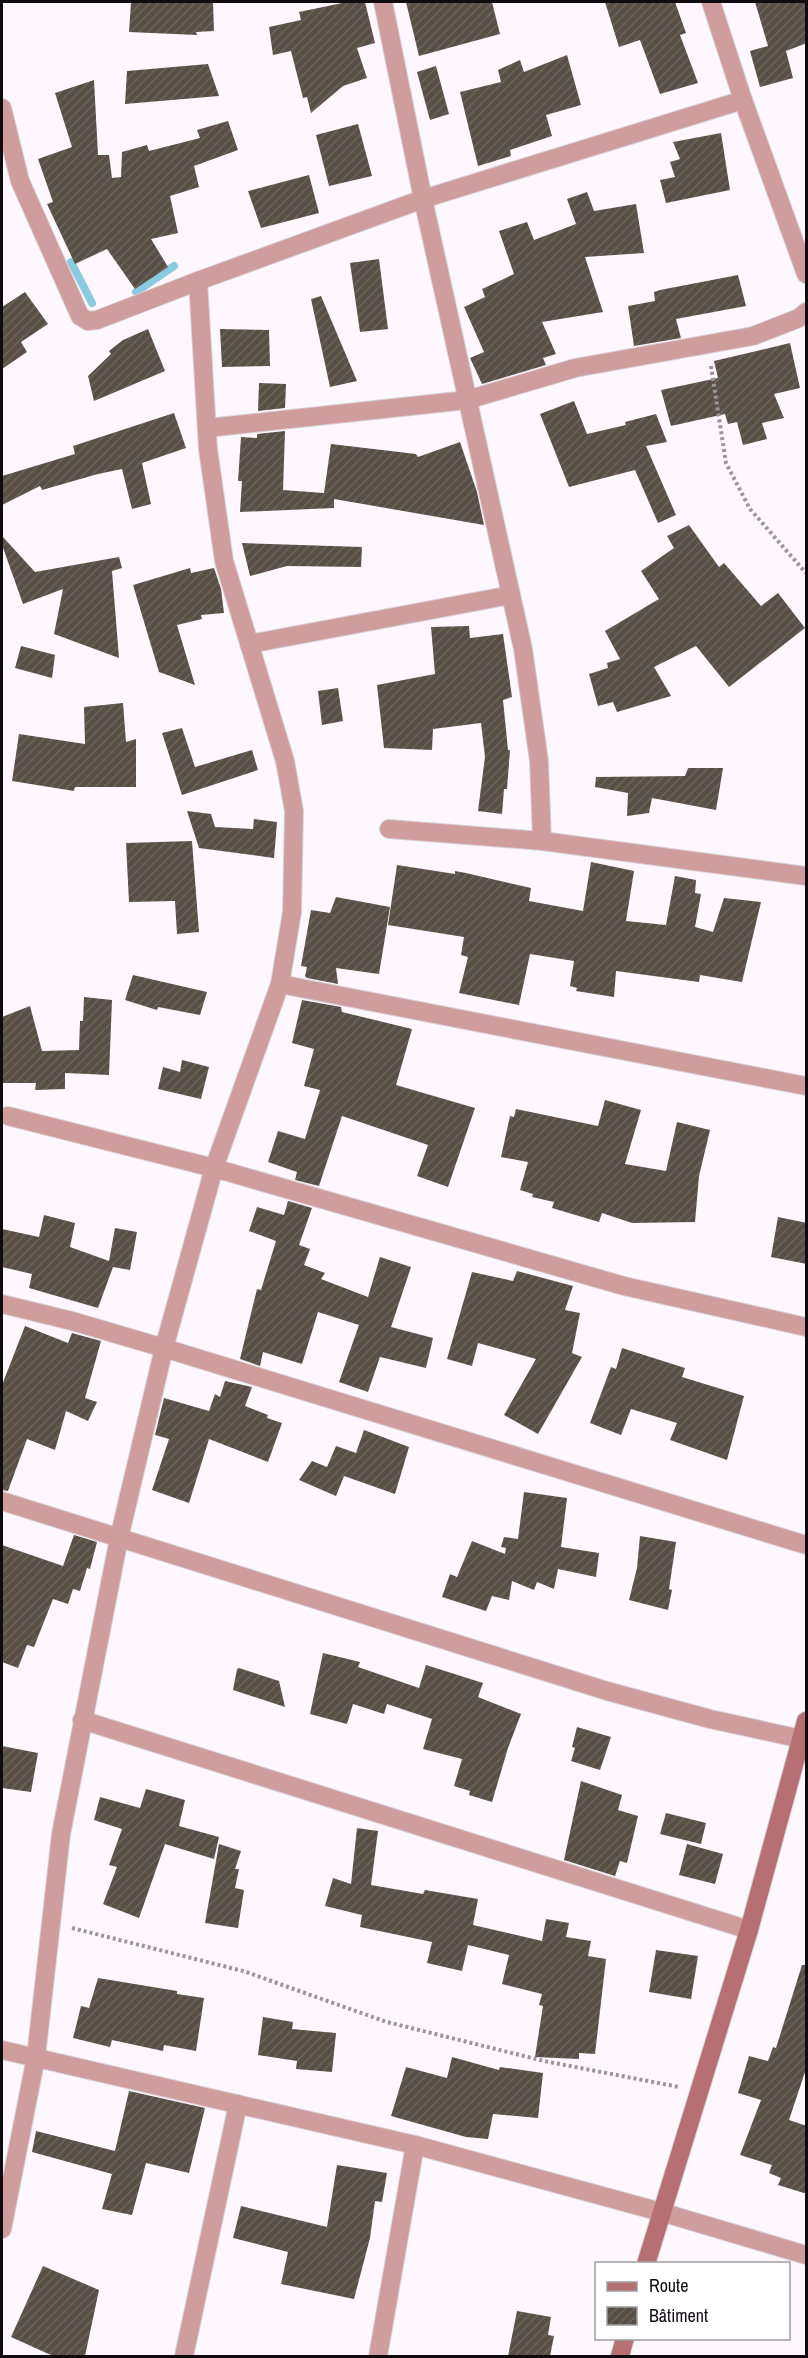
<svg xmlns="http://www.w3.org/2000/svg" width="808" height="2358" font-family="'Archivo Narrow',sans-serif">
<defs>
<pattern id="building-hatch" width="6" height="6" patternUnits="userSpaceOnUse" patternTransform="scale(1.5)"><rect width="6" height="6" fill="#584f47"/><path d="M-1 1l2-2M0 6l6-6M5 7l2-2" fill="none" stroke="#6b645d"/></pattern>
</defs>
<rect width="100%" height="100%" fill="#fef8fe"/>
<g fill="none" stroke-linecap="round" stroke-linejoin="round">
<!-- stream -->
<g stroke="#8acbe0" stroke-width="8">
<polyline points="71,262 92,303"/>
<polyline points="136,292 174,266"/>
</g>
</g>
<!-- building -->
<g fill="url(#building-hatch)">
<polygon points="131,2 213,2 214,31 196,32 197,35 129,32"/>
<polygon points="347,2 365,2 375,43 357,48 367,78 343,86 311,113 307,97 303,98 291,51 273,55 269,27 301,20 299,12"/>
<polygon points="406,2 492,2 500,34 419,56"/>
<polygon points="605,2 675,2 686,33 680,35 698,83 660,94 640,40 619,47"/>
<polygon points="755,2 807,2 807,43 786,51 793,78 760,87 750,51 768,46"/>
<polygon points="567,55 581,105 546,115 552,136 510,150 511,156 478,166 460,92 501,82 498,70 520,60 524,72"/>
<polygon points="208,64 219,96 125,104 127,71"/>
<polygon points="436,66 449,114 430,120 417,72"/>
<polygon points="94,80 98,155 109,155 112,178 121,177 122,152 147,145 149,151 200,138 197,130 228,121 238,150 194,166 199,187 170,196 178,233 151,239 168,267 135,289 107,249 75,264 47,204 53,202 38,159 72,147 55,93"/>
<polygon points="358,124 372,176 329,186 316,135"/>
<polygon points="721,133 730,190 666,203 660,180 675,177 670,162 680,159 673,142"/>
<polygon points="309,175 319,213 261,228 248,191"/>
<polygon points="587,192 594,211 636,204 644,253 585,257 603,312 542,322 556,354 543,358 546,365 482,384 470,358 484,352 464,307 485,297 482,289 514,274 499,231 527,222 534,240 576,224 567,199"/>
<polygon points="379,259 388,329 360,332 350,263"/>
<polygon points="738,275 746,306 676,319 681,338 634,346 628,306 655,301 654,292 660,290"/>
<polygon points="25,292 48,324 21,342 27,352 2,369 2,307"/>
<polygon points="321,296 357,381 330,387 311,299"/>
<polygon points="148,329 165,371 94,401 88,376 111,354 109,351 123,340"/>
<polygon points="220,329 269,330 270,366 222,367"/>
<polygon points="790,343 800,388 774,394 784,418 762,423 767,439 743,445 737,422 728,424 725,414 671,426 661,390 718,378 714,361"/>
<polygon points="259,383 286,384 285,408 258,411"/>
<polygon points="574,401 587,434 626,425 625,422 656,414 667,442 646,446 676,515 658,523 635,470 569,487 540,414"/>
<polygon points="174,413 186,448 142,463 151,504 132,509 122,469 98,474 42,490 40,486 2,505 2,476 75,454 73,446"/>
<polygon points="285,431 283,490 324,493 331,444 416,454 418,457 460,442 477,492 484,525 334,499 334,508 240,512 242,481 238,481 241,437 257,438 257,434"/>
<polygon points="689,525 719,567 724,563 761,606 778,593 805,628 729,687 696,646 654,667 671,696 617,712 613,702 598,706 589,674 608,668 607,663 620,659 605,631 659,599 641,571 674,548 667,536"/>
<polygon points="2,536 35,572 119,557 122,568 112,571 119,658 54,634 63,589 23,604 2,545"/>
<polygon points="242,543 362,547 361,567 287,566 250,576"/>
<polygon points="190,568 191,573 214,568 221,589 224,613 201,615 202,619 177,625 195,685 159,672 133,585"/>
<polygon points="469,626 470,638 503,634 512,697 503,700 508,750 510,750 507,789 504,789 502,814 478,811 485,757 481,723 433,729 432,750 384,748 377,685 435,674 431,627"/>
<polygon points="21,646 55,655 52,678 15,668"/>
<polygon points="338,688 343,721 322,725 318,691"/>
<polygon points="123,703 126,742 136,739 136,787 75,787 74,791 12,781 19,734 85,744 84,707"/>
<polygon points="182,728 195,767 252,750 258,770 182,795 162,733"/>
<polygon points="688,768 723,768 716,810 652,798 649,813 627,816 628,793 595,787 596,777 685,776"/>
<polygon points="187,811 211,814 215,827 253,829 254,819 277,822 274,858 199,848"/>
<polygon points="192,841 199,932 177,934 175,901 129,902 126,843"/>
<polygon points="591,862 634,871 626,921 666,925 675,876 696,880 695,893 701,894 695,927 713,932 724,898 761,902 742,982 700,975 699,982 616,971 614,997 576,991 577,988 570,986 574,961 530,954 519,1005 459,993 468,957 461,955 464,937 388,925 397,865 455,874 455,871 466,873 531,888 529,901 583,911"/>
<polygon points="336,897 390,907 379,974 336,968 338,984 307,978 305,976 307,967 301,966 311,910 330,913"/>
<polygon points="133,975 207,992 200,1015 158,1007 157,1010 125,1000"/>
<polygon points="84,997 112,1000 109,1075 65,1073 65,1089 35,1090 36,1083 2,1083 2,1017 30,1006 42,1051 79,1050 80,1021 83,1021"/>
<polygon points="302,1000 341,1007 342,1012 412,1029 396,1085 475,1108 448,1187 417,1176 428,1145 342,1116 319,1186 295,1180 297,1172 268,1162 278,1131 305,1139 320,1090 304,1086 314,1049 292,1043"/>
<polygon points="182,1060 209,1067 201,1099 158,1089 163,1067 180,1072"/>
<polygon points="605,1100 641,1110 625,1164 666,1171 677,1122 710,1130 699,1176 695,1222 632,1223 602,1213 599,1222 552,1208 554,1202 532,1197 533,1194 520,1190 528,1162 501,1157 510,1116 514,1117 516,1109 598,1126"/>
<polygon points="288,1201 312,1208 299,1245 310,1249 304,1265 325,1273 321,1279 368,1297 380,1257 411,1267 391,1327 433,1338 426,1368 380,1357 368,1392 339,1382 359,1325 318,1312 302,1364 263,1352 260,1366 240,1359 257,1289 261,1290 276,1241 249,1231 257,1207 284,1215"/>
<polygon points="44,1215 75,1223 70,1247 109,1261 115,1228 137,1232 130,1270 113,1267 98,1308 29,1288 32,1274 2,1267 2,1229 39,1237"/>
<polygon points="778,1217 807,1223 807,1264 771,1257"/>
<polygon points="517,1271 573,1286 565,1310 580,1313 572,1353 582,1357 538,1434 504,1415 536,1359 478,1343 472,1366 447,1359 472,1272 513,1281"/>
<polygon points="25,1326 68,1343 72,1333 101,1341 85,1398 97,1402 88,1421 66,1411 55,1450 27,1439 8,1491 2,1490 2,1385"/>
<polygon points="622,1348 685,1368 682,1377 744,1396 727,1460 670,1440 677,1423 631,1409 621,1435 590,1423 611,1367 616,1369"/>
<polygon points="225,1381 252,1387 245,1406 268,1415 267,1418 282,1423 268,1462 209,1439 189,1503 152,1490 169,1439 155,1435 164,1398 209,1411 215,1394 220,1397"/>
<polygon points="364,1430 409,1447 395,1494 344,1476 336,1496 299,1480 312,1461 327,1467 336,1446 356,1453"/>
<polygon points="524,1492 567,1498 561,1547 599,1553 596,1577 558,1569 554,1589 537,1582 534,1590 512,1581 509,1600 492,1596 486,1611 442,1597 450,1574 457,1577 472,1541 505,1554 506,1548 501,1547 504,1537 518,1539"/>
<polygon points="74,1535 97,1542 90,1569 87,1568 80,1591 73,1589 68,1604 53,1599 34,1647 27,1645 18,1668 2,1662 2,1545 63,1566"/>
<polygon points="640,1536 676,1542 669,1589 672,1590 668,1610 629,1600 637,1568"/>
<polygon points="323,1653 360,1662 358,1667 419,1688 426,1665 483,1683 478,1697 521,1714 508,1748 492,1802 469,1795 470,1791 454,1786 462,1759 423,1749 432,1719 387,1704 384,1714 353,1704 347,1724 310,1714"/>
<polygon points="239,1668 279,1681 285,1707 233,1690 237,1669"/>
<polygon points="577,1727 611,1737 600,1770 571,1761 575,1748 572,1747"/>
<polygon points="2,1746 38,1753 31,1792 2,1788"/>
<polygon points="581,1781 622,1795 618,1810 638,1816 627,1863 620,1861 615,1876 564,1860"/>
<polygon points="146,1789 185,1800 179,1826 219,1837 214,1859 165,1844 139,1918 103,1904 117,1867 109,1865 122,1829 94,1820 100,1797 140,1808"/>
<polygon points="666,1813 706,1823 701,1844 660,1834"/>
<polygon points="357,1828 378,1831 371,1885 423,1894 425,1890 478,1899 473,1925 542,1941 546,1919 569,1923 566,1937 591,1941 588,1956 606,1959 595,2054 579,2053 579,2059 535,2057 543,2006 539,2005 542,1994 502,1984 509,1955 468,1945 462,1971 427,1963 432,1942 360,1927 362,1915 325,1906 333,1878 351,1884"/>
<polygon points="219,1844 241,1851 235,1869 239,1869 235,1888 244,1890 238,1928 205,1923"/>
<polygon points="687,1844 723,1854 715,1884 679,1875"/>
<polygon points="656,1950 698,1956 691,1999 649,1992"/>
<polygon points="802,1965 807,1965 807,2066 789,2120 807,2126 807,2194 778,2185 781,2178 769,2173 772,2165 740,2155 761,2100 738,2093 749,2056 768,2061 773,2047 776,2048"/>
<polygon points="98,1978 177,1991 177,1994 204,1998 196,2051 164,2045 163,2051 112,2040 110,2047 73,2038 81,2006 89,2008"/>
<polygon points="263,2017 293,2022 292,2029 336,2033 332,2072 296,2069 297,2061 258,2055"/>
<polygon points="452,2057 499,2070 500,2067 543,2073 538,2118 493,2114 488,2139 466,2137 391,2116 406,2067 447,2078"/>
<polygon points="129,2091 205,2108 189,2173 146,2163 132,2215 102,2209 112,2174 32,2152 36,2131 115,2151"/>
<polygon points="337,2165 387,2173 382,2202 375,2201 370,2238 354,2299 281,2284 288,2252 233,2238 241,2206 327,2227"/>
<polygon points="43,2266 99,2290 85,2356 53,2356 11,2337"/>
<polygon points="517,2311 551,2317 548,2335 554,2336 550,2356 508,2356"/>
</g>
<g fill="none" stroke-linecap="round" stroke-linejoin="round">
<!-- minor casing -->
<g stroke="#d8d2d8" stroke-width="20">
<g id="minor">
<polyline points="383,2 423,199 523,649 539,761 542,841"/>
<polyline points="711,2 743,100 806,274"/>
<polyline points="2,108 20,181 80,316 88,321 97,320 198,281 423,199 743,100"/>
<polyline points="207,428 467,400 575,368 753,336 799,318 806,312"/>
<polyline points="249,644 511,595"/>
<polyline points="389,829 542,841 806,876"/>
<polyline points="280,984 806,1086"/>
<polyline points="8,1116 214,1168 624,1286 806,1327"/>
<polyline points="2,1304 72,1321 164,1348 806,1545"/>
<polyline points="2,1501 607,1691 710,1719 806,1740"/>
<polyline points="82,1720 749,1930"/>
<polyline points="2,2050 415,2145 661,2212 806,2255"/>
<polyline points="2,2229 36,2057 61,1834 119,1538 164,1348 214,1168 280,984 292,912 294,811 285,761 224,561 208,449 198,281"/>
<polyline points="184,2356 238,2104"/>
<polyline points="378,2356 415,2145"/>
</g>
</g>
<!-- secondary casing -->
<g stroke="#d8d2d8" stroke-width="20">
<g id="secondary">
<polyline points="646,2264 749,1930 806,1721"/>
<polyline points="620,2356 625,2338"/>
</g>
</g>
<!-- path -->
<g stroke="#9a959a" stroke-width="4" stroke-dasharray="3 3" stroke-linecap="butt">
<polyline points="711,366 726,463 750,509 806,573"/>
<polyline points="72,1928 243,1971 387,2022 544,2061 679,2087"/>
</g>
<!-- minor -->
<use href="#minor" stroke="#cf9d9e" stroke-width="18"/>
<!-- secondary -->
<use href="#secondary" stroke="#b66f72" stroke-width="18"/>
</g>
<!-- border -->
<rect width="808" height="2358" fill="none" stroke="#0f0b0f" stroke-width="6"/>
<!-- legend -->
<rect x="595" y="2262" width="195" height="78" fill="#ffffff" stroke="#9f9d9f" stroke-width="1.5"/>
<rect x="607" y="2282" width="30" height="9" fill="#b66f72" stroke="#9f9d9f" stroke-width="1.5"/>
<text x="649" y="2292" font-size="18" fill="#0f0b0f">Route</text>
<rect x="607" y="2307" width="30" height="18" fill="url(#building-hatch)" stroke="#9f9d9f" stroke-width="1.5"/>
<text x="649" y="2322" font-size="18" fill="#0f0b0f">Bâtiment</text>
</svg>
